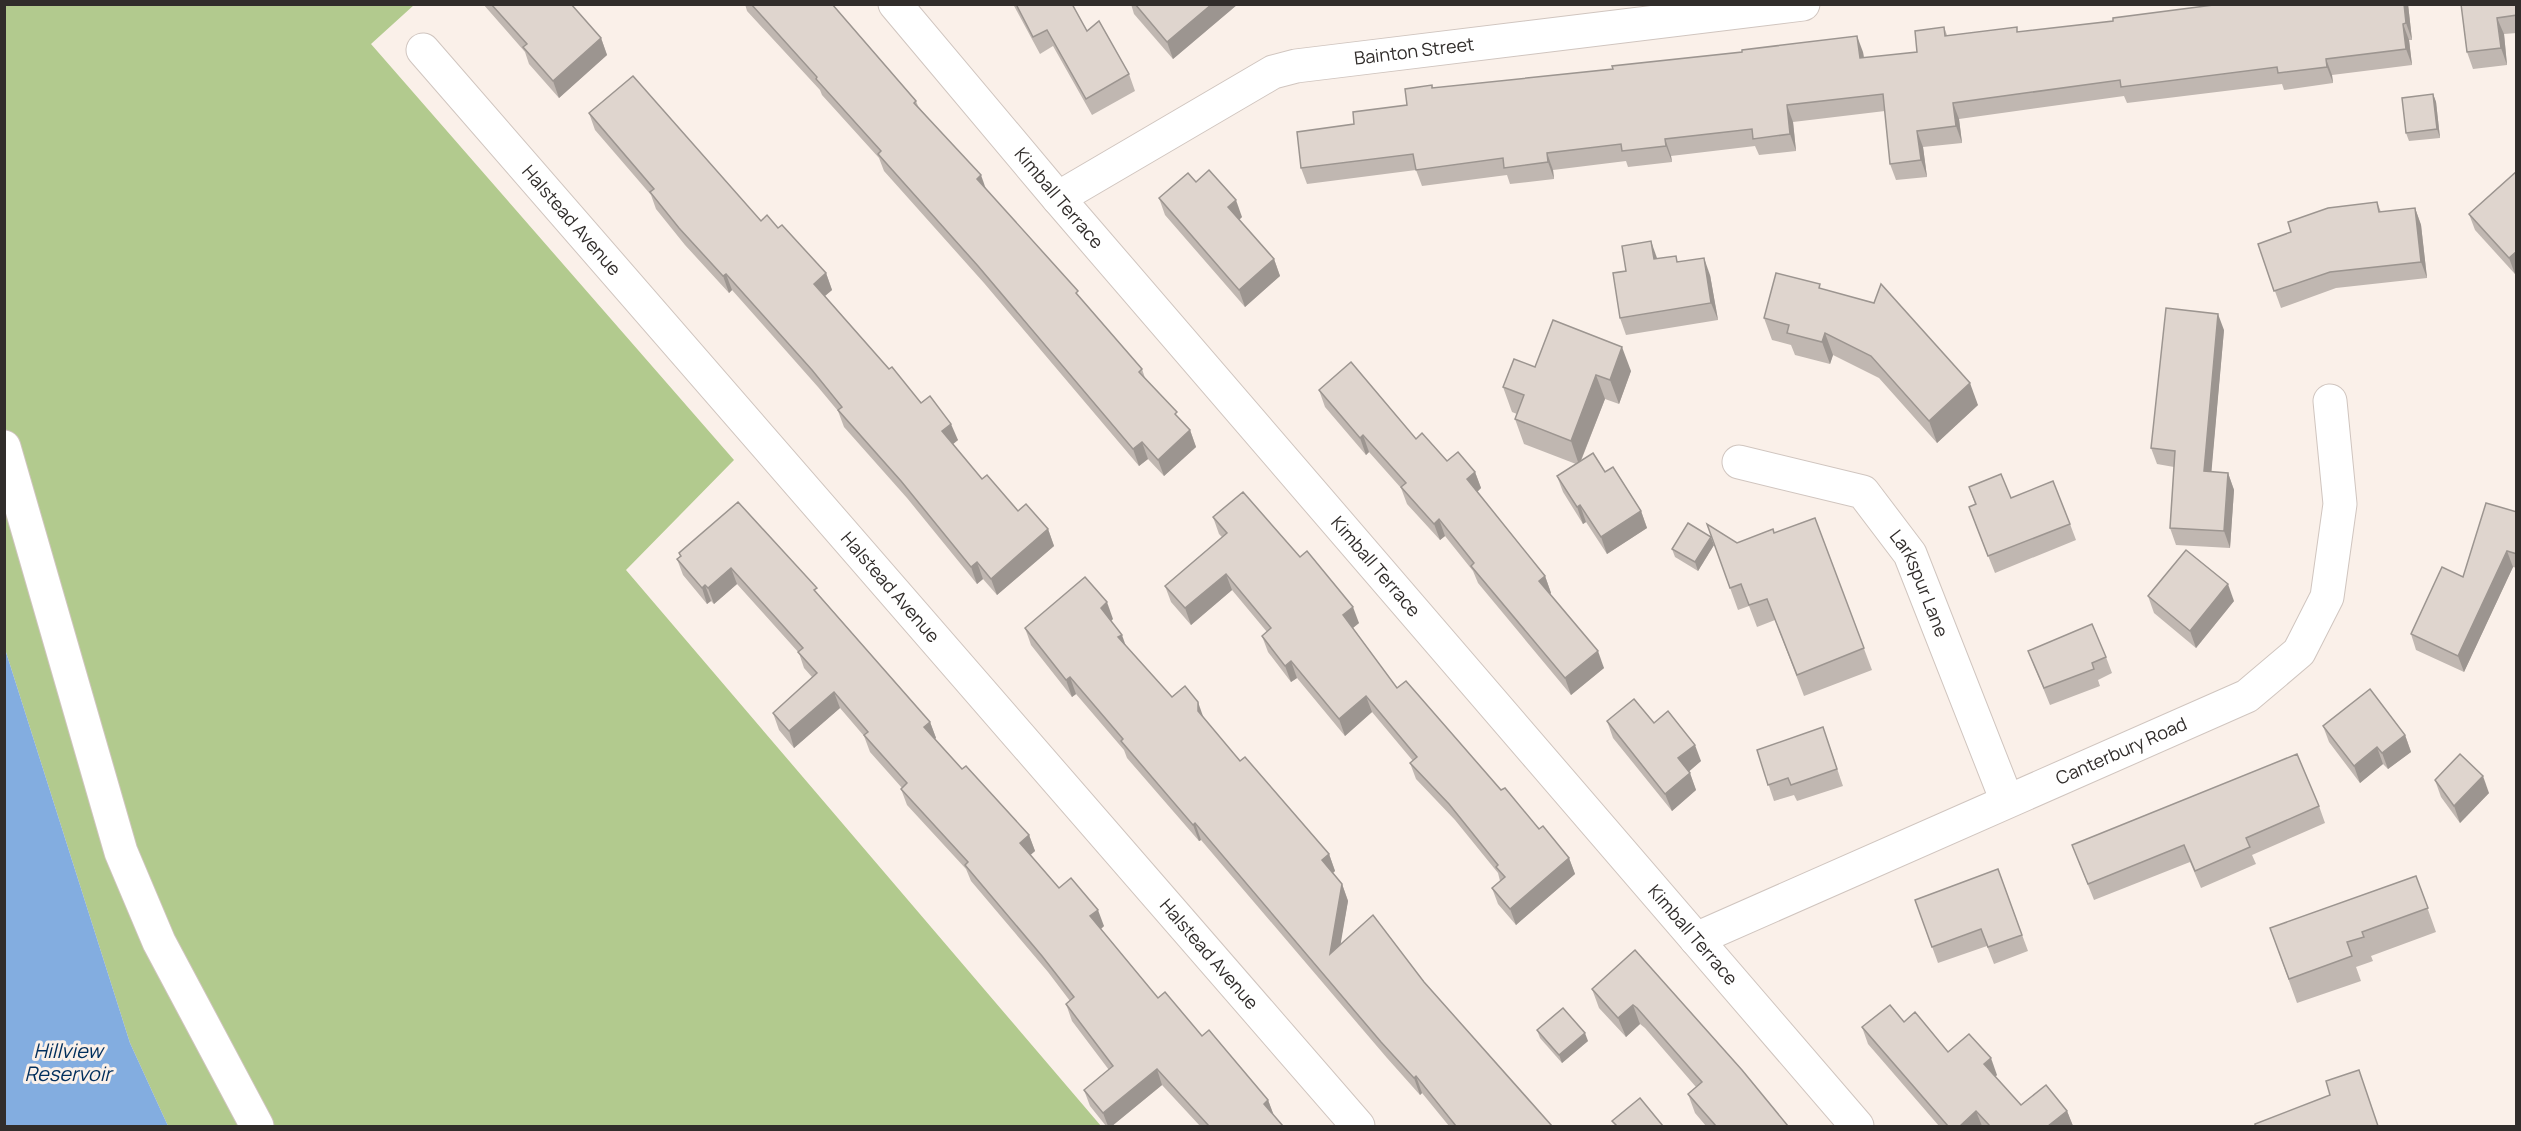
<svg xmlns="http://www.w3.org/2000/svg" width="2521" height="1131" font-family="Manrope,sans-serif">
<rect width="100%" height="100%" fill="#faf0e9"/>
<!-- green -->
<polygon fill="#b2ca8e" points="4,5 414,5 371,44 734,460 626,570 1101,1126 168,1126 130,1043 5,649"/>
<!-- water -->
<polygon fill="#83ade0" points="5,649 130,1043 168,1126 5,1126"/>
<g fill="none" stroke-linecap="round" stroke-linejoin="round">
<!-- minor casing -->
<g stroke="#d0c5bf" stroke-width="35">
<g id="minor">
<path id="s1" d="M895,4l163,194 799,928"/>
<path id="s2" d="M423,50l935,1076"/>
<path id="s3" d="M1058,198l215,-126 23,-6 507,-62"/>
<polyline points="4,447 121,852 159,942 257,1126"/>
<path id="s4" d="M1739,462l124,30 47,62 97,247"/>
<path id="s5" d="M1696,939l551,-243 52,-44 28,-55 13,-93 -10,-103"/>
</g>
</g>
<!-- minor -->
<use href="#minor" stroke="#fff" stroke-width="33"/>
</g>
<!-- wall -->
<g fill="#c0b7b1">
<polygon points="483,4 571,4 601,38 607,55 559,98 529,64 525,52"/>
<polygon points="745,4 832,4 916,101 918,106 985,188 1142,369 1145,378 1179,420 1190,430 1196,447 1164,476 1148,459 1139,466 984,283 884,171 879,158 822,95 820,90 747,11"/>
<polygon points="1013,4 1072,4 1087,31 1129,74 1135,91 1092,115 1053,46 1040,54"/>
<polygon points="1131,4 1238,4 1173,59 1134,14"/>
<polygon points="2408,4 2412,40 2409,40 2412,65 2332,75 2333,83 2284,90 2282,84 2127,103 2124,96 1959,119 1962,143 1923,147 1927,177 1896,180 1890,164 1885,111 1793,122 1796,151 1759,155 1755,146 1671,156 1672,162 1628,167 1626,161 1553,170 1554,179 1510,184 1507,175 1422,186 1416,170 1307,184 1301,168 1354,124 1407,105 1432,85 1433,88 1863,52 1864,58 1917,52 1944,27 1947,35 2019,32"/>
<polygon points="2461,4 2517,4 2517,33 2504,34 2507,65 2473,69 2467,52"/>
<polygon points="2433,94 2436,102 2440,138 2409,141 2406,133"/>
<polygon points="589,113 761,221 778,228 826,273 832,290 825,296 889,369 958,440 953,444 982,479 1018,511 1048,529 1054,546 997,595 983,579 977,584 907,498 844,427 838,411 818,387 732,290 729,293 685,245 656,209 651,195 595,130"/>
<polygon points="2517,171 2517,273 2515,274 2475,230 2469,214"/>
<polygon points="1196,182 1242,217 1239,220 1274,259 1280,276 1245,307 1165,215 1159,198"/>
<polygon points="2377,202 2381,212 2415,208 2421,225 2427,278 2336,288 2281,308 2258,244"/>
<polygon points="1657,259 1678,262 1710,275 1718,320 1626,335 1620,318 1626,271"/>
<polygon points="1821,289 1978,405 1937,443 1879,378 1833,355 1830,364 1795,355 1791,345 1772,340 1764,318"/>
<polygon points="2224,330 2211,472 2228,473 2234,490 2230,548 2176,545 2170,528 2174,467 2157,464 2151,448"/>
<polygon points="1535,367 1631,371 1619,404 1605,399 1581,461 1605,472 1641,511 1647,528 1607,554 1586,522 1583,524 1563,492 1557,476 1576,464 1524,444 1515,419 1517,414 1512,412 1503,387"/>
<polygon points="1319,390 1416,439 1447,461 1475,472 1481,488 1477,492 1545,576 1551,593 1550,594 1604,668 1571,695 1478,583 1473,571 1445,536 1440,540 1407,504 1401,488 1369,452 1366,455 1325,407"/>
<polygon points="1969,487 2011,498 2070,524 2076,540 1995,573 1975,523 1975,504"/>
<polygon points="738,502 930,722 936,738 935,739 962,769 1029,835 1035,851 1030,855 1059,888 1104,926 1101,929 1158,998 1202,1036 1268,1100 1274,1116 1283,1126 1200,1126 1162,1085 1112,1126 1106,1126 1090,1106 1084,1090 1109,1070 1072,1021 1066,1004 1070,1001 1048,972 971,881 966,869 907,805 901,789 902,788 870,752 864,736 840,708 794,748 779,730 773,713 812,677 804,668 799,653 737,584 714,604 711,601 707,604 683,575 677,559 680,556 679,553"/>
<polygon points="2517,512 2517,568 2513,567 2464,672 2416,650 2411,634 2463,577"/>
<polygon points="1213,517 1359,623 1353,628 1397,688 1569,858 1575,874 1516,925 1498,904 1492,888 1500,881 1498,873 1455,820 1416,779 1410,763 1413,761 1372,712 1345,736 1297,678 1291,682 1268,652 1262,636 1267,632 1232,590 1191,625 1171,602 1165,586 1222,537 1219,534"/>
<polygon points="1815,518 1872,670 1804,696 1775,620 1757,627 1749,606 1738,610 1707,524 1737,543 1774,533"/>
<polygon points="1714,545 1698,571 1675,557 1672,549"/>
<polygon points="2148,596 2234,601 2196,648 2154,613"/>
<polygon points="1113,619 1111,621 1126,646 1172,697 1204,718 1240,761 1329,854 1335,871 1333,873 1342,884 1348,901 1340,944 1424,982 1552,1126 1449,1126 1422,1093 1420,1095 1387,1058 1201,840 1199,841 1127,758 1124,750 1076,694 1072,697 1031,645 1025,628"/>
<polygon points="2028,651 2106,657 2112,673 2098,680 2100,686 2050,705"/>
<polygon points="1607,721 1654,723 1701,761 1689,771 1696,790 1672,811 1613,738"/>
<polygon points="2323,726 2405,735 2411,752 2388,769 2383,764 2360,783 2329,742"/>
<polygon points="1823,727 1843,786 1797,801 1794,795 1774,801 1757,750"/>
<polygon points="2435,780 2489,793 2460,823 2441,797"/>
<polygon points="2319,806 2325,823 2252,855 2256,864 2201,888 2190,862 2094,900 2072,845"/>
<polygon points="1998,869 2028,951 1994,964 1987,946 1938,963 1915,900"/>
<polygon points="2416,876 2436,932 2371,956 2373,961 2356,967 2361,981 2297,1003 2270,928"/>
<polygon points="1635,950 1788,1126 1706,1126 1695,1113 1688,1094 1696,1087 1645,1028 1640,1024 1626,1037 1599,1008 1592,989"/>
<polygon points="1904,1022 1948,1052 1997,1075 1995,1077 2021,1105 2067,1111 2073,1126 1939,1126 1868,1044 1862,1027"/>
<polygon points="1537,1030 1588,1041 1562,1063 1540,1038"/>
</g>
<!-- shaded-wall -->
<g fill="#9c9590">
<polygon points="1212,4 1238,4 1173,59 1167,42"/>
<polygon points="2404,4 2408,4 2412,40 2406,23"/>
<polygon points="2497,18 2504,34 2507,65 2501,48"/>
<polygon points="2403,24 2409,40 2412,65 2406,49"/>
<polygon points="1857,36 1863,52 1866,74 1860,58"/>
<polygon points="601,38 607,55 559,98 553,81"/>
<polygon points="2326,59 2332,75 2333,83 2327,67"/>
<polygon points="2433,94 2436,102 2440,138 2437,129"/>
<polygon points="1953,103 1959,119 1962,143 1956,126"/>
<polygon points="1787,105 1793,122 1796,151 1790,134"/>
<polygon points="1917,131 1923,147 1927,177 1921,160"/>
<polygon points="1665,139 1671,156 1672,162 1666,146"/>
<polygon points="1547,153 1553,170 1554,179 1548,162"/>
<polygon points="981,175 987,192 977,179"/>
<polygon points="1236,200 1242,217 1234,224 1228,207"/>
<polygon points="2415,208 2421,225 2427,278 2421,262"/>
<polygon points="1651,241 1657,258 1660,276 1654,259"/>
<polygon points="2517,251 2517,273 2515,274 2509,258"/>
<polygon points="1704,258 1710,275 1718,320 1711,303"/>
<polygon points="1274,259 1280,276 1245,307 1239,290"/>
<polygon points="826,273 832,290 820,300 814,284"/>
<polygon points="726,274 732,290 729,293 723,276"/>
<polygon points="2218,314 2224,330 2210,488 2204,471"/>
<polygon points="1825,333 1833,355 1830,364 1822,342"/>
<polygon points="1622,347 1631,371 1619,404 1610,380"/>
<polygon points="1596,375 1605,399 1579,465 1571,441"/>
<polygon points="1970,383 1978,405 1937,443 1929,421"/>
<polygon points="951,424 958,440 948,448 942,431"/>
<polygon points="1190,430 1196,447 1164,476 1158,460"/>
<polygon points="1363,435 1369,452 1366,455 1360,438"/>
<polygon points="1142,442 1148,459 1139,466 1133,449"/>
<polygon points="1475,472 1481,488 1473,496 1467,479"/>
<polygon points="2228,473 2234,490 2230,548 2224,531"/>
<polygon points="1580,505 1586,522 1583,524 1577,507"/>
<polygon points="1641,511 1647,528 1607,554 1601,537"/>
<polygon points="1439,519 1445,536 1440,540 1434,524"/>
<polygon points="1048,529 1054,546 997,595 991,579"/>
<polygon points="1711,537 1714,545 1698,571 1695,562"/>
<polygon points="2507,551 2513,567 2464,672 2458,656"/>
<polygon points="977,562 983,579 977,584 971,567"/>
<polygon points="731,568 737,584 714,604 708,588"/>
<polygon points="1226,574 1232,590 1191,625 1185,608"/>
<polygon points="1545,576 1551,593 1545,598 1539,581"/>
<polygon points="2228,584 2234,601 2196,648 2190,631"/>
<polygon points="705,585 711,601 707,604 702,588"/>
<polygon points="1107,602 1113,619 1107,624 1101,608"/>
<polygon points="1353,607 1359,623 1349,631 1343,615"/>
<polygon points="1122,635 1128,652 1118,637"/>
<polygon points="1598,651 1604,668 1571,695 1565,678"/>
<polygon points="1291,661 1297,678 1291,682 1285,666"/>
<polygon points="1070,677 1076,694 1072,697 1066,680"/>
<polygon points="834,692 840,708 794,748 789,731"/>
<polygon points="1366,696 1372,712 1345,736 1339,719"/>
<polygon points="1198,702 1204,719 1198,711"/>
<polygon points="930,722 936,738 930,743 924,727"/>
<polygon points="2405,735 2411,752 2388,769 2382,753"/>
<polygon points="1695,745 1701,761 1685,775 1678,758"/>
<polygon points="2377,747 2383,764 2360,783 2354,766"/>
<polygon points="1690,773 1696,790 1672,811 1665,794"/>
<polygon points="2483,776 2489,793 2460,823 2454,806"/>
<polygon points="1195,823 1201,840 1199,841 1193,825"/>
<polygon points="1029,835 1035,851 1026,859 1020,843"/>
<polygon points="1329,854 1335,871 1328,877 1322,860"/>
<polygon points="1569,858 1575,874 1516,925 1510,909"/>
<polygon points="1342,884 1348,901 1336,971 1330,954"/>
<polygon points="1098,910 1104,926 1096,933 1090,916"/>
<polygon points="1633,1005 1640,1024 1626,1037 1618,1018"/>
<polygon points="1585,1033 1588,1041 1562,1063 1559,1055"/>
<polygon points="1991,1058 1997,1075 1990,1081 1984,1064"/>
<polygon points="1157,1069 1162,1085 1112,1126 1108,1126 1103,1113"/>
<polygon points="1416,1076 1422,1093 1420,1095 1414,1078"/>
<polygon points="1268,1100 1274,1116 1264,1104"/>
<polygon points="1976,1111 1982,1126 1960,1126"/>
<polygon points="2067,1111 2073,1126 2048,1126"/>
</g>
<!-- building -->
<g fill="#dfd5ce" stroke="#9c9590" stroke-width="1.5">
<polygon points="491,4 571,4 601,38 553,81 523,47 527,44"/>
<polygon points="751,4 832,4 916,101 914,103 981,175 977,179 1078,291 1076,293 1142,369 1139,372 1177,412 1175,414 1190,430 1158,460 1142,442 1133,449 978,266 878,154 881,151 816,79 817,77"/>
<polygon points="1016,4 1072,4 1087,31 1099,21 1129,74 1086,99 1047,30 1033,37"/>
<polygon points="1135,4 1212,4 1167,42"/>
<polygon points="2221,4 2404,4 2406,23 2403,24 2406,49 2326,59 2327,67 2278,73 2277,67 2121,87 2120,80 1953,103 1956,126 1917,131 1921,160 1890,164 1883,94 1787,105 1790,134 1753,139 1752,129 1665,139 1666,146 1622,151 1621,144 1547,153 1548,162 1504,168 1503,158 1416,170 1413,154 1301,168 1297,132 1354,124 1353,112 1407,105 1405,89 1432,85 1432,88 1613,69 1612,66 1742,52 1742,50 1857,36 1860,58 1917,52 1915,31 1944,27 1945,36 2017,27 2017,32 2113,21 2113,18"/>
<polygon points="2461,4 2517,4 2517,15 2497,18 2501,48 2467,52"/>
<polygon points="633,76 761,221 767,215 778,228 782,225 826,273 814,284 889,369 892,367 921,403 930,396 951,424 942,431 982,479 987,475 1018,511 1026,504 1048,529 991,579 977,562 971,567 901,481 838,410 842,407 812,370 726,274 723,276 679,228 650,192 654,189 589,113"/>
<polygon points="2433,94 2437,129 2406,133 2402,98"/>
<polygon points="1209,170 1236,200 1228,207 1274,259 1239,290 1159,198 1188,173 1196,182"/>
<polygon points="2517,171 2517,251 2509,258 2469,214"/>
<polygon points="2377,202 2379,212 2415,208 2421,262 2330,272 2274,291 2258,244 2291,232 2288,222 2328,208"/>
<polygon points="1651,241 1654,259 1676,256 1677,262 1704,258 1711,303 1620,318 1613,273 1626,271 1622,246"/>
<polygon points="1776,273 1820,284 1819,288 1874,303 1881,284 1970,383 1929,421 1871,356 1825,333 1822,342 1787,333 1789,325 1764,318"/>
<polygon points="2166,308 2218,314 2204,471 2228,473 2224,531 2170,528 2175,451 2151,448"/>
<polygon points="1553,320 1622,347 1610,380 1596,375 1571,441 1515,419 1524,395 1503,387 1514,359 1535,367"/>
<polygon points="1351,362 1416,439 1422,433 1447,461 1458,452 1475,472 1467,479 1545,576 1539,581 1598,651 1565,678 1471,566 1474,563 1439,519 1434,524 1401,487 1406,483 1363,435 1360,438 1319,390"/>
<polygon points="1593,453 1605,472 1613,467 1641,511 1601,537 1580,505 1577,507 1557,476"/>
<polygon points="2001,474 2011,498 2053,481 2070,524 1988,556 1969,507 1976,504 1969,487"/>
<polygon points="1243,492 1300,557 1307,551 1353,607 1343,615 1397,688 1406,681 1501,790 1505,788 1539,829 1543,826 1569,858 1510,909 1492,888 1505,877 1496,867 1498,865 1449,804 1410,763 1417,757 1366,696 1339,719 1291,661 1285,666 1262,636 1271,628 1226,574 1185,608 1165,586 1227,533 1213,517"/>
<polygon points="738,502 817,588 814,590 930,722 924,727 962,769 966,766 1029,835 1020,843 1059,888 1071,878 1098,910 1090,916 1158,998 1165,992 1202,1036 1209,1030 1268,1100 1264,1104 1283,1126 1209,1126 1157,1069 1103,1113 1084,1090 1113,1066 1066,1004 1074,997 1042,956 965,865 968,862 901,789 907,783 864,735 868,732 834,692 789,731 773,713 817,673 798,652 803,648 731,568 708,588 705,585 702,588 677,559 681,556 679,553"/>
<polygon points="2486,503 2517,512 2517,554 2507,551 2458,656 2411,634 2442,567 2463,577"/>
<polygon points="1815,518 1864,648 1797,675 1767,599 1749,605 1741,584 1730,588 1707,524 1737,543 1773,529 1774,533"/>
<polygon points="1688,523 1711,537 1695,562 1672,549"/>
<polygon points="2186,550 2228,584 2190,631 2148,596"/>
<polygon points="1085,577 1107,602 1101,608 1122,635 1118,637 1172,697 1185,686 1198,702 1198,711 1240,761 1245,757 1329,854 1322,860 1342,884 1330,954 1373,915 1424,982 1552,1126 1456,1126 1416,1076 1414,1078 1381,1042 1195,823 1193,825 1121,741 1123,739 1070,677 1066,680 1025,628"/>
<polygon points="2092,624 2106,657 2092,663 2094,669 2044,688 2028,651"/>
<polygon points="2370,689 2405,735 2382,753 2377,747 2354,766 2323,726"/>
<polygon points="1634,699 1654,723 1668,711 1695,745 1678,758 1690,773 1665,794 1607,721"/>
<polygon points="1823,727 1837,769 1791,785 1788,778 1768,785 1757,750"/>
<polygon points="2297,754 2319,806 2246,838 2250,847 2195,871 2184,845 2088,884 2072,845"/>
<polygon points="2460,754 2483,776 2454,806 2435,780"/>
<polygon points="1998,869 2022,935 1988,947 1981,929 1932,947 1915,900"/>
<polygon points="2416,876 2428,908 2362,932 2364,937 2347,942 2352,956 2289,979 2270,928"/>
<polygon points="1635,950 1742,1070 1788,1126 1716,1126 1688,1094 1702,1082 1637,1008 1633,1005 1618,1018 1592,989"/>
<polygon points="1890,1005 1904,1022 1915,1012 1948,1052 1969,1034 1991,1058 1984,1064 2021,1105 2046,1085 2067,1111 2048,1126 1990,1126 1976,1111 1960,1126 1948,1126 1862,1027"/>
<polygon points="1563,1008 1585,1033 1559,1055 1537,1030"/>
<polygon points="2359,1070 2378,1126 2255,1126 2255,1124 2330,1095 2326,1081"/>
<polygon points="1640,1098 1663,1126 1617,1126 1612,1121"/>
</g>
<g text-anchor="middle" stroke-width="6" stroke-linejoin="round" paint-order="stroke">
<!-- street labels -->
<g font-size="18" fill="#312d2b" stroke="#faf0e9">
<text dy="6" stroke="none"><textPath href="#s3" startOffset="392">Bainton Street</textPath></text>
<text dy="6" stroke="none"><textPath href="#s1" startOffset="254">Kimball Terrace</textPath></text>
<text dy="6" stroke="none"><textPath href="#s2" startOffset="226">Halstead Avenue</textPath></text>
<text dy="6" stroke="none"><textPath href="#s1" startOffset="740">Kimball Terrace</textPath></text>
<text dy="6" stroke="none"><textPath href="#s4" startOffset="236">Larkspur Lane</textPath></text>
<text dy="6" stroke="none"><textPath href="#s2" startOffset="712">Halstead Avenue</textPath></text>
<text dy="6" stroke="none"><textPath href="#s5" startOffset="465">Canterbury Road</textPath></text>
<text dy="6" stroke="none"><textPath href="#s1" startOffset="1226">Kimball Terrace</textPath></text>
<text dy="6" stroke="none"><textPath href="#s2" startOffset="1198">Halstead Avenue</textPath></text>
</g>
<!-- water labels -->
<g font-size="20" font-style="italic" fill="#002e5c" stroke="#faf0e9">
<text x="68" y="1058">Hillview<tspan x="68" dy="23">Reservoir</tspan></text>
</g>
</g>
<!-- border -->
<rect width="2521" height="1131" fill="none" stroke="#312d2b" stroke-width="12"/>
</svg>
